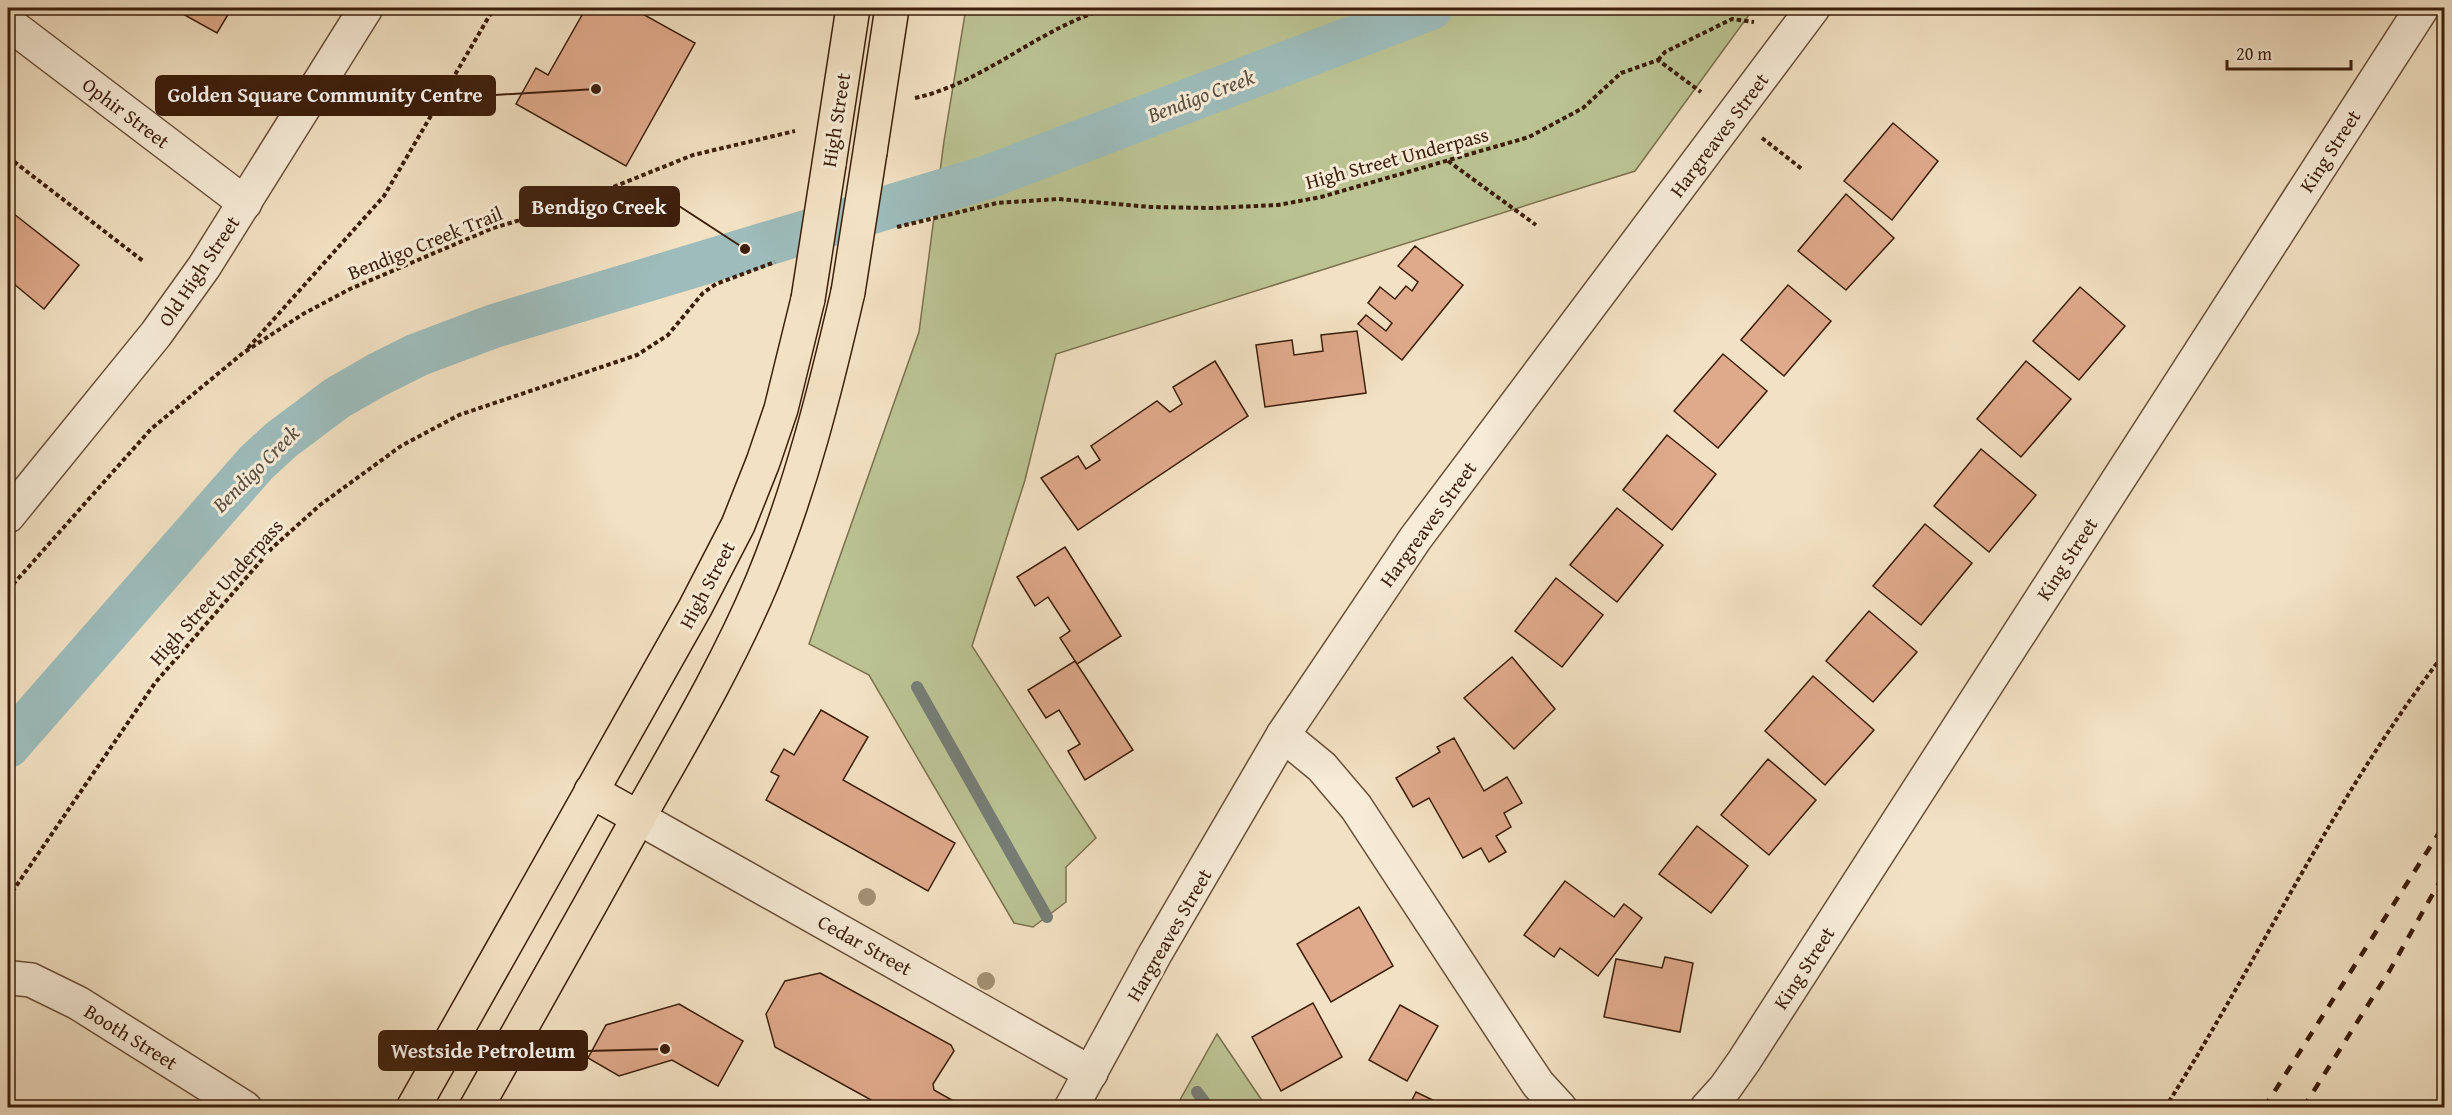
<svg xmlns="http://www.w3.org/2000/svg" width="2452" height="1115" font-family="'Gentium Book Plus',serif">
<rect width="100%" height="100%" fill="#f2e1c3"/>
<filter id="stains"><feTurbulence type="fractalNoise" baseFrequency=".00333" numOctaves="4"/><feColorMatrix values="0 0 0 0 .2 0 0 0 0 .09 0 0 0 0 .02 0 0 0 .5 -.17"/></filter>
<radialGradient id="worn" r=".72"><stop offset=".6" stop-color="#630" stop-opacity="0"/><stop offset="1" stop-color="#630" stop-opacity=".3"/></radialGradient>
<!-- green -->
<g fill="#bbc393" stroke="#7c704f" stroke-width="1.5">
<polygon points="966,8 1754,8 1635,171 1056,354 1025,480 972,646 1096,838 1066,867 1066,902 1033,927 1014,923 869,675 809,644 919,332 944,141"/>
<polygon points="1217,1034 1263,1102 1267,1107 1176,1107"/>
</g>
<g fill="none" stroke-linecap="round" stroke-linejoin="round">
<!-- stream -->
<g stroke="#767d75" stroke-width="12">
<polyline points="917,687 1047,917"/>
<polyline points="1197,1092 1209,1108"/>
</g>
<!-- canal -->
<polyline stroke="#9dbcbb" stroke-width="44" points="8,746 256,463 281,440 337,398 377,375 417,355 494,326 988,177 1431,8"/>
</g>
<!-- building -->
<g fill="#dfa98b" stroke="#3c1e0b" stroke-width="1.5">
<polygon points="172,8 232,8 217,33"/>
<polygon points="586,8 632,8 695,43 626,166 516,104 536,68 548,75"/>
<polygon points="1893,123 1938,161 1892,220 1844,181"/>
<polygon points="1846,194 1894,238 1846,290 1798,251"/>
<polygon points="14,214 79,265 44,309 8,279 8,222"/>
<polygon points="1415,246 1463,285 1402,360 1358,324 1366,315 1386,331 1392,323 1368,303 1380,287 1395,299 1406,286 1412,291 1418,282 1398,266"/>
<polygon points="1788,285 1831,321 1784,376 1741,340"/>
<polygon points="2080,287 2125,326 2079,380 2033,341"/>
<polygon points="1357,331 1366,393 1265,407 1256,345 1292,340 1294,355 1323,351 1321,335"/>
<polygon points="1723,354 1767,391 1718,448 1674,411"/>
<polygon points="1215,361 1248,416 1078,530 1041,478 1078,456 1086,469 1100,460 1091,446 1157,401 1170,412 1182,404 1173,387"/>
<polygon points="2026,361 2071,399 2021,457 1977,419"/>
<polygon points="1667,435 1716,474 1672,530 1623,490"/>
<polygon points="1981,449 2036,495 1989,552 1934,506"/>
<polygon points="1617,508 1663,545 1617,602 1570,565"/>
<polygon points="1925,524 1972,563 1921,625 1873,586"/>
<polygon points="1065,547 1121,636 1077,664 1060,638 1070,631 1048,597 1035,606 1017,577"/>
<polygon points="1556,578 1603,615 1562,667 1515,631"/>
<polygon points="1869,611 1917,652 1873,702 1826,661"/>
<polygon points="1512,657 1555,709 1514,749 1464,698"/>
<polygon points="1075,661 1133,750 1085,780 1068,751 1080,744 1059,710 1046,718 1028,690"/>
<polygon points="1813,676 1874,730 1825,785 1765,731"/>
<polygon points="821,710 868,737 843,780 955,843 928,891 766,800 779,776 771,772 784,749 794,755"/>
<polygon points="1454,738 1484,791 1507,777 1522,803 1504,813 1511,827 1496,836 1506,852 1489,862 1481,848 1463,858 1429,798 1413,807 1396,778 1440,752 1437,747"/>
<polygon points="1768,759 1816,800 1769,855 1721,815"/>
<polygon points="1697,826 1748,866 1711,913 1659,874"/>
<polygon points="1565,881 1614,917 1624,904 1642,918 1598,976 1560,948 1554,957 1524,935"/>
<polygon points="1359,907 1393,966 1331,1002 1297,944"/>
<polygon points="1665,957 1693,963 1680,1032 1604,1017 1616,959 1662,968"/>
<polygon points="820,973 951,1045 954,1051 933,1084 934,1090 966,1108 874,1108 873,1101 775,1047 766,1014 785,981"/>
<polygon points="1313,1003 1342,1057 1281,1091 1252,1037"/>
<polygon points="679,1004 743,1041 718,1086 672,1060 619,1076 588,1058 606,1025"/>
<polygon points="1400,1005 1438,1026 1407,1081 1369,1060"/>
<polygon points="1416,1092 1449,1108 1408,1108"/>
</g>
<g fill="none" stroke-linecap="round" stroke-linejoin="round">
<!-- minor casing -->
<g stroke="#6a4f39" stroke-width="36">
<g id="minor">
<polyline points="8,23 245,203"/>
<polyline points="8,516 156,334 204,267 366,8"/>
<polyline points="1283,735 1322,767 1356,807 1514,1048 1538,1084 1560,1108"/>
<polyline points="639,818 1091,1073"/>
<polyline points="12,978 31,980 78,1003 245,1108"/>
<polyline points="1071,1108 1155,954 1283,735 1415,539 1813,8"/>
<polyline points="1707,1108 1725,1088 1744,1061 2422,8"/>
</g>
</g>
<!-- trunk casing -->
<g stroke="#3c1e0b" stroke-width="36">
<g id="trunk">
<polyline points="870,152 892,8"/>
<polyline points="829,164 853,8"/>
<polyline points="591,791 639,818"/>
<polyline points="413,1108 695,608 738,525 763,462 781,409 808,299"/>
<path d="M476,1108c55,-98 110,-195 164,-293 43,-76 88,-152 122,-233 39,-94 63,-191 86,-290"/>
</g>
</g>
<!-- path -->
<g stroke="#3c1e0b" stroke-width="4" stroke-dasharray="4.5 3" stroke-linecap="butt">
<polyline points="1658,60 1665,52 1732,19 1754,22"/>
<path d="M915,98c69,-15 125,-71 194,-90"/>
<polyline points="1762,138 1802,169"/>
<polyline points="8,157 143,261"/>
<polyline points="1448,161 1536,225"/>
<polyline points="897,227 997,203 1058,199 1151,207 1213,208 1278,205 1321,197 1529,137 1583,108 1621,73 1658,60 1701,92"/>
<polyline points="248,348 384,196 494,8"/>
<polyline points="8,590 151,429 243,353 303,314 350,289 493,228 561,208 693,155 795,131"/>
<polyline points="8,898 155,683 272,548 320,505 401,446 459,415 637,355 668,335 703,293 716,284 775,262"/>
<path d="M2165,1108c95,-150 170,-313 279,-454"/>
</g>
<!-- minor -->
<use href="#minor" stroke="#f7ecd8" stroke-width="33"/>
<!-- trunk -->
<use href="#trunk" stroke="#f2e1c3" stroke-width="33"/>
<!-- rail -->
<g stroke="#3c1e0b" stroke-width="4.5" stroke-dasharray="10 10" stroke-linecap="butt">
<polyline points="2264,1108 2444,825"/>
<polyline points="2303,1108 2390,970 2444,874"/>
</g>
<!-- trunk-bridge casing -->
<g stroke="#3c1e0b" stroke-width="36" stroke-linecap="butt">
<g id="trunk-bridge">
<polyline points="848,292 870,152"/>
<polyline points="808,299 829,164"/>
</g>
</g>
<!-- trunk-bridge -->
<use href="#trunk-bridge" stroke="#f2e1c3" stroke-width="33"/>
</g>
<!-- trees -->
<g fill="#a39174">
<circle cx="867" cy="897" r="9"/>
<circle cx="986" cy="981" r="9"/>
</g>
<g text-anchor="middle" stroke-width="6" stroke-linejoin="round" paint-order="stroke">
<!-- street labels -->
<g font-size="20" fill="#3c1e0b" stroke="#f7ecd8">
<text transform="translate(126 113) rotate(37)" y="7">Ophir Street</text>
<text transform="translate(836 120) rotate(-81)" y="7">High Street</text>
<text transform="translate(1719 135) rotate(-53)" y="7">Hargreaves Street</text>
<text transform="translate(2330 151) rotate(-57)" y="7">King Street</text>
<text transform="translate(1397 158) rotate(-15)" y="7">High Street Underpass</text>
<text transform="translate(425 243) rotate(-22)" y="7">Bendigo Creek Trail</text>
<text transform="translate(199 271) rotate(-56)" y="7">Old High Street</text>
<text transform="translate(1428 524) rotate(-54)" y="7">Hargreaves Street</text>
<text transform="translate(2067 559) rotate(-57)" y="7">King Street</text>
<text transform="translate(707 585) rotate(-62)" y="7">High Street</text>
<text transform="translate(216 592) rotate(-48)" y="7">High Street Underpass</text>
<text transform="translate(1169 935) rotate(-60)" y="7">Hargreaves Street</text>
<text transform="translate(865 945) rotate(29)" y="7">Cedar Street</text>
<text transform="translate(1804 968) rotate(-57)" y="7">King Street</text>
<text transform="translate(131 1037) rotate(32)" y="7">Booth Street</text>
</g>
<!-- water labels -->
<g font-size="21" font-style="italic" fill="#594d40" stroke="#f7ecd8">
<text transform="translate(1201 96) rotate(-21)" y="7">Bendigo Creek</text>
<text transform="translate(256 469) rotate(-45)" y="7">Bendigo Creek</text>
</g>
</g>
<!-- callouts -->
<path fill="none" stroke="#3c1e0b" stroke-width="2" d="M596 89L495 95M745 249L679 206M665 1049L587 1051"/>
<g fill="#3c1e0b" stroke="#f7ecd8" stroke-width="2">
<circle cx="596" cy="89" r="6"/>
<circle cx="745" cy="249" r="6"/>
<circle cx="665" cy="1049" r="6"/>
</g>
<g fill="#3c1e0b" stroke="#3c1e0b" stroke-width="2">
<rect x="156" y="76" width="339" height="39" rx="6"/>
<rect x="520" y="187" width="159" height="39" rx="6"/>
<rect x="379" y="1031" width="208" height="39" rx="6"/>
</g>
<g font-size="21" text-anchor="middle" font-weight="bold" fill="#fff">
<text x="325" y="102">Golden Square Community Centre</text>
<text x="599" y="214">Bendigo Creek</text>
<text x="483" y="1058">Westside Petroleum</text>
</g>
<!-- margin -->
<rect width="2452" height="1115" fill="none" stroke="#f2e1c3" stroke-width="30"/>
<rect x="9" y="9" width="2434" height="1097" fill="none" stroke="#3c1e0b" stroke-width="3"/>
<rect x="15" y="15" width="2422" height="1085" fill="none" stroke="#3c1e0b" stroke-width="1.5"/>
<!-- scale -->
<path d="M2227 60v9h124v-9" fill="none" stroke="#3c1e0b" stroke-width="3"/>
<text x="2236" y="60" font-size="18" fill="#3c1e0b" stroke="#f7ecd8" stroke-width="4.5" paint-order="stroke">20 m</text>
<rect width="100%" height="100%" filter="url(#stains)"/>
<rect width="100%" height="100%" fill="url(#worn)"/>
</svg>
